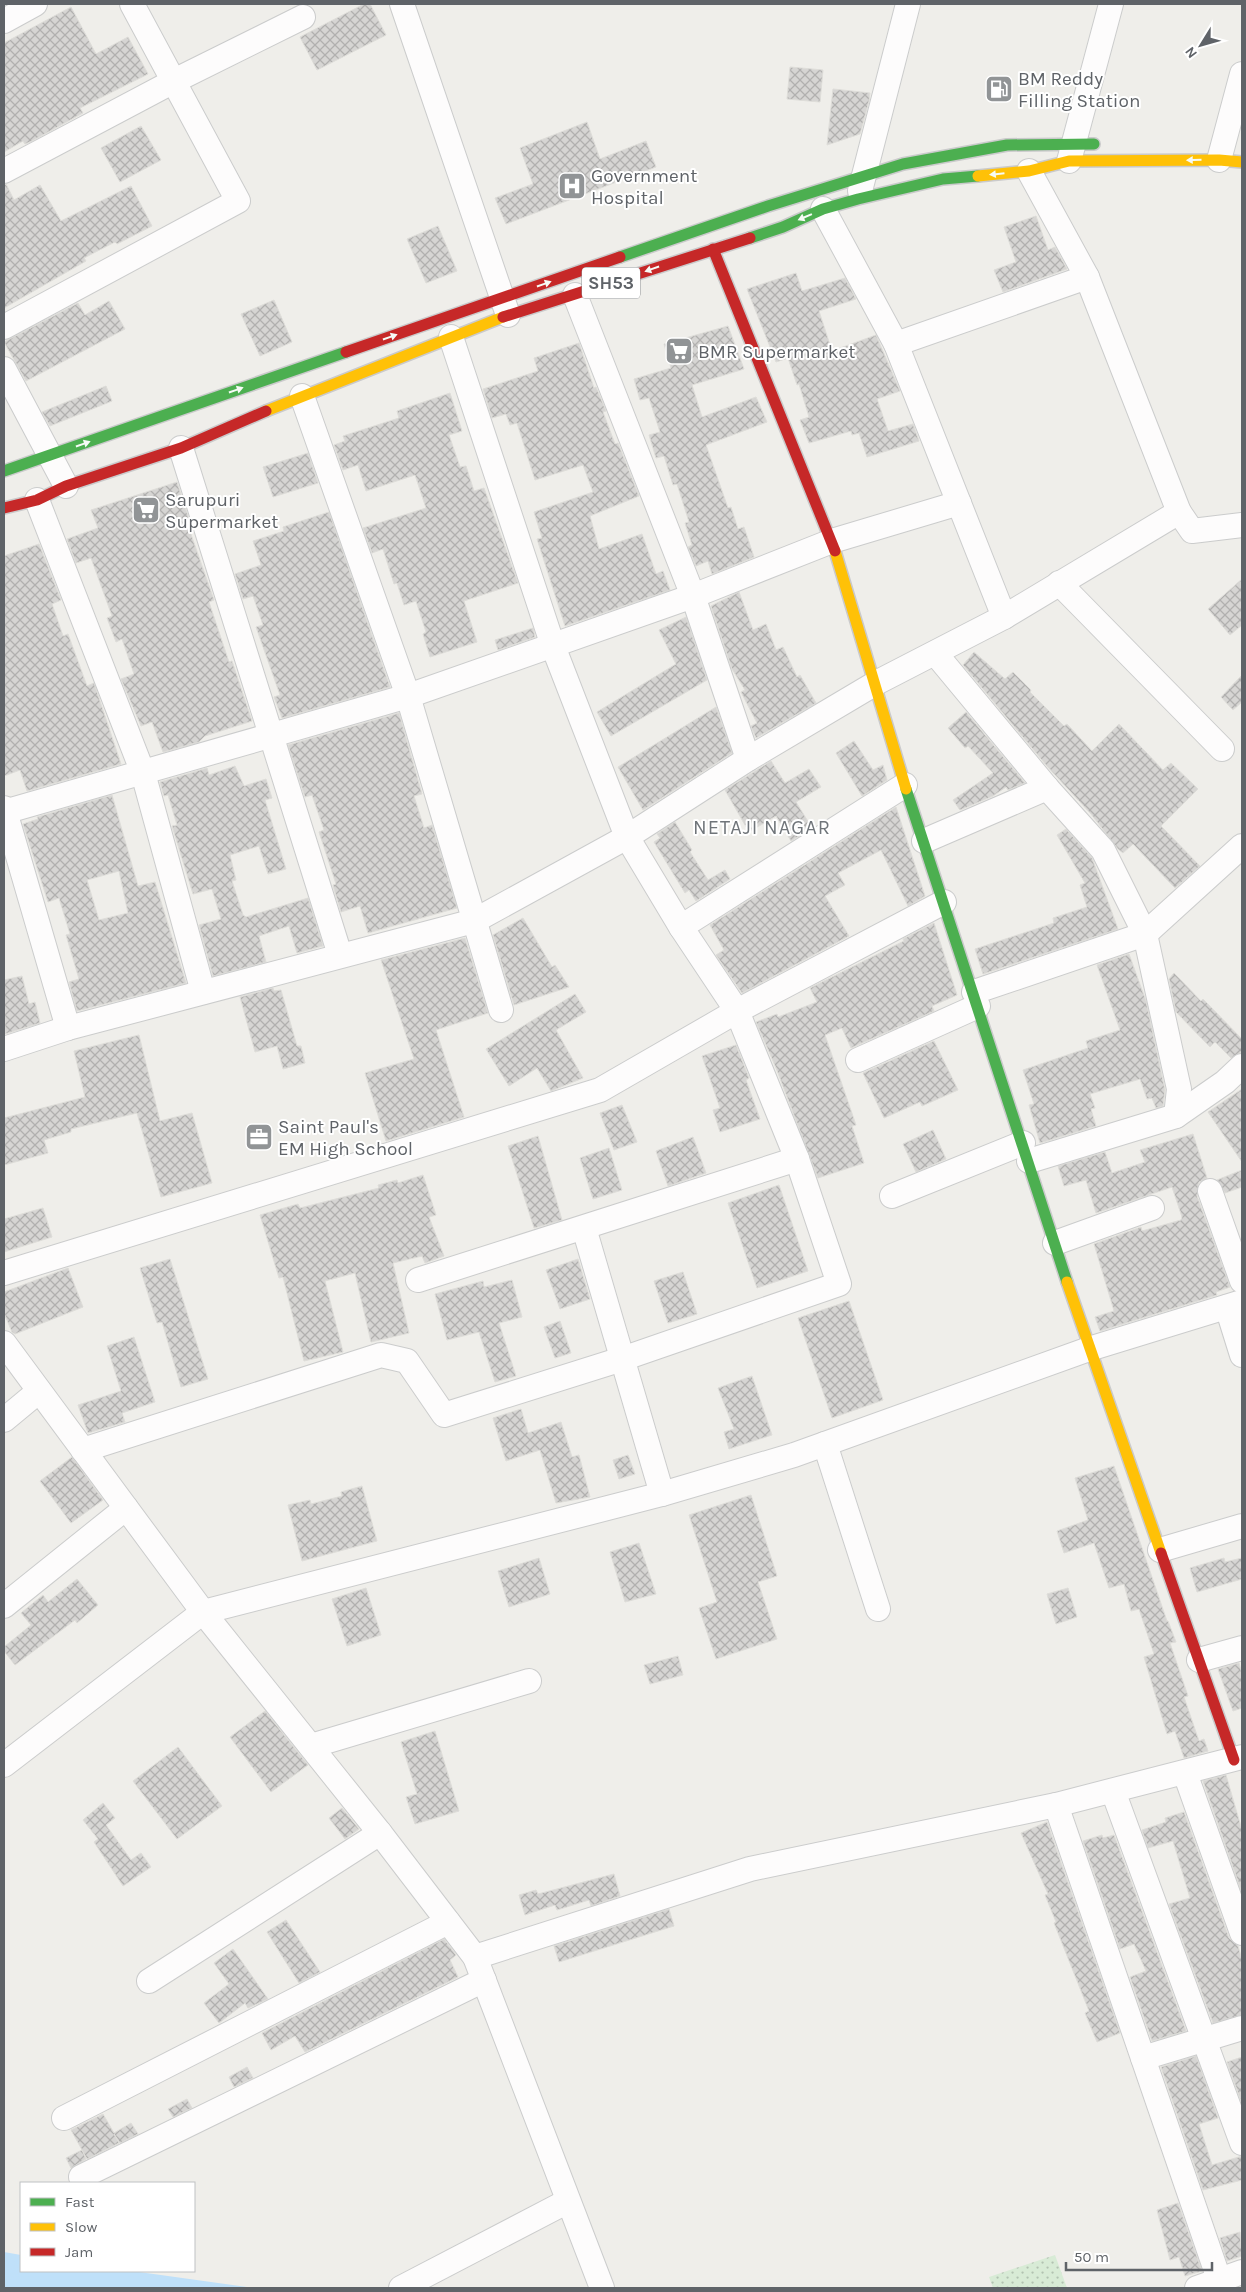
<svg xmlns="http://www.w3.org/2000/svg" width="1246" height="2292" font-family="Karla,sans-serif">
<defs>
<pattern id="grass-dots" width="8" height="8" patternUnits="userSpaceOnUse" patternTransform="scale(1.25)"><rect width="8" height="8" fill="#d8ebd6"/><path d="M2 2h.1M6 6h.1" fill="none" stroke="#b2c2b1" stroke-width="1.8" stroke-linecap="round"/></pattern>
<pattern id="building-cross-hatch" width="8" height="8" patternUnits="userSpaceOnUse" patternTransform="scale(1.25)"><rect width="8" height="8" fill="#d6d5d3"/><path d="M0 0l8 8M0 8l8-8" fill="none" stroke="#b1b0af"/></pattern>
</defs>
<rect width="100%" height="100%" fill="#efeeea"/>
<!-- grass -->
<polygon fill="url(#grass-dots)" points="1055,2255 1067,2288 993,2288 989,2277"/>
<!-- water -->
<polygon fill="#bfe0f9" points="4,2252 21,2255 21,2271 132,2271 254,2288 4,2288"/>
<!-- building -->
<g fill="url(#building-cross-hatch)" stroke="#deddd9" fill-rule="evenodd">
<polygon points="364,4 370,4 386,35 317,70 300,37"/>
<polygon points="71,7 96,54 128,37 148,74 80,108 83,113 30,142 25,144 23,141 4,152 4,43"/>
<polygon points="790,67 823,70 820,102 787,99"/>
<polygon points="833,89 870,93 869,101 860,134 827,145"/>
<polygon points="587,122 600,159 646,141 656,167 506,224 495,198 533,184 520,148"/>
<polygon points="141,126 161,160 120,182 101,148"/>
<polygon points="6,184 14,200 40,185 61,221 131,186 152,226 117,244 115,242 84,258 86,261 4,308 4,185"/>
<polygon points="1036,216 1048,250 1055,247 1067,269 1003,292 994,270 1016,262 1004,227"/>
<polygon points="438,226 457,271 426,283 407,239"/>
<polygon points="796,273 802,291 845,278 856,299 819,311 832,351 876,335 900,391 877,399 888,431 913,424 919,441 867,457 859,433 852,435 851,431 809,443 800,420 809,417 799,384 797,385 788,358 776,362 747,289"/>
<polygon points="274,300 292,342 260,356 241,314"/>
<polygon points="109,301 125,329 26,381 4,342 78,303 85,315"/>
<polygon points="728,326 744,369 692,385 702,417 756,397 767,422 706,445 728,508 731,507 738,529 744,527 754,557 712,574 708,561 696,566 688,547 692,545 685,523 689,522 677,484 673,485 664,456 656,458 649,435 660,432 649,398 640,400 634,379 671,368 664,344"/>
<polygon points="579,343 594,388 596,387 606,411 603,412 615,444 618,443 639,496 590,516 599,549 642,534 656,574 663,571 670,590 565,626 537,539 542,538 534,512 593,492 583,465 535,480 517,423 510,425 506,414 492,418 483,389 538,371 534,358"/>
<polygon points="106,386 112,401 50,426 42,412"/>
<polygon points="450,393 462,431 449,435 460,467 466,466 474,491 484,488 518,583 464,601 477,642 430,657 423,634 426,632 416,601 404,605 397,583 394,584 383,549 372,553 363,528 426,508 415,475 366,491 358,465 343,470 334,445 345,441 343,436 399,418 397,411"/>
<polygon points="308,453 318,483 273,497 263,467"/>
<polygon points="177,482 189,519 186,520 214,600 209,602 229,662 232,661 252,721 205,736 199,742 163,752 152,722 141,726 121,679 134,674 122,639 116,642 107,618 112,616 91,558 76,563 67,539 98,528 91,510"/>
<polygon points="329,512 390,687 282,718 274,697 280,695 256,627 263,625 253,596 243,599 235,574 261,565 253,541 284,531 283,527"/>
<polygon points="39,544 61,600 52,604 63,636 68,634 87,686 94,683 121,764 27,791 20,770 4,776 4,556"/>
<polygon points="1242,579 1242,625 1230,635 1208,609"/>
<polygon points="739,592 753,630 766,624 776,650 783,647 797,677 800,675 816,703 756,738 751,726 757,723 741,692 745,690 732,669 711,606"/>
<polygon points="686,617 707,680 611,736 597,712 676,664 659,630"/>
<polygon points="533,628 535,637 498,650 495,640"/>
<polygon points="974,652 1005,679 1013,672 1031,690 1030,692 1064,726 1067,724 1092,751 1119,724 1163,770 1171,763 1198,789 1161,826 1200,866 1175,888 1133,844 1123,853 1118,849 1091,814 1046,765 963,665"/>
<polygon points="1242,675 1242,702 1233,710 1221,697"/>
<polygon points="716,707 732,753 643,810 618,767"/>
<polygon points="966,712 1025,783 1008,790 1006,787 993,796 960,810 953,800 993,773 968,746 965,748 948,728"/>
<polygon points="399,713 422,794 414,796 424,828 432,825 457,908 368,933 360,906 341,912 334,889 333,885 336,884 319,832 324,830 312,795 305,797 288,745"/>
<polygon points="854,741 873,770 883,765 887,780 862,796 836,753"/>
<polygon points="771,761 785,783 809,769 821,787 796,802 812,828 791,841 776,816 749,832 725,790"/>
<polygon points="235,766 244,786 266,779 272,798 265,800 286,869 268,874 259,846 230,855 236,880 232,881 243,915 246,917 308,898 323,946 297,953 289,926 259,936 266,962 213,976 199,925 221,919 212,889 193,894 172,826 177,825 168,795 164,796 160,782 207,768 209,775"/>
<path d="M112,795l26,91 17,-4 31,101 -109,28 -8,-29 10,-3 -13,-44 4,-1 -11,-36 -11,4 -25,-78 15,-5 -1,-2zM119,871l9,42 -29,7 -12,-40z"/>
<polygon points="896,807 925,896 908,906 881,850 838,873 845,885 825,896 849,936 742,993 716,955 724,950 710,925"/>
<polygon points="675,822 692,850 690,852 708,880 725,870 730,879 696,901 689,890 685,893 654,842 660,838 657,834"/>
<polygon points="1066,829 1092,858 1118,929 983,974 975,949 1054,923 1053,918 1087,907 1080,885 1085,883 1057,835"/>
<polygon points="523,918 552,967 555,965 569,987 514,1005 493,935"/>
<polygon points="934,923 957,995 932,1006 934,1011 851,1048 842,1028 825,1035 856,1125 852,1126 864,1163 818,1178 776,1068 756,1022 777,1014 778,1017 817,1002 810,988 904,941 903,939"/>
<polygon points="465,938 488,1013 436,1030 464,1117 386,1141 365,1073 414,1059 381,960"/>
<polygon points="1129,954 1146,1001 1165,1090 1163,1106 1156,1108 1152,1098 1147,1099 1140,1079 1090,1094 1095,1108 1091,1109 1096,1126 1040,1143 1029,1105 1034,1104 1023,1070 1088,1048 1086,1041 1120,1030 1097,965"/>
<polygon points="1174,973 1201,1001 1203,999 1242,1039 1242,1050 1240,1053 1231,1058 1215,1042 1210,1047 1176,1012 1169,979"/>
<polygon points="22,976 29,1004 35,1002 40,1023 5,1034 4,980"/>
<polygon points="273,988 274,991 281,990 297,1046 301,1046 305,1063 283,1069 277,1046 255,1052 240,997"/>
<polygon points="575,994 586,1012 556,1030 583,1078 551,1091 537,1068 509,1086 486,1049"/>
<polygon points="139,1035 160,1121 192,1113 212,1183 161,1197 137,1113 71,1129 71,1132 44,1140 48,1153 4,1165 4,1118 85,1097 74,1051"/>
<polygon points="934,1041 958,1090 922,1106 920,1102 884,1118 863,1073"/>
<polygon points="736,1045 749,1078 746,1080 760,1119 720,1132 713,1110 720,1108 702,1056"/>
<polygon points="1242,1089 1242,1162 1208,1112"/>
<polygon points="622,1105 637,1142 614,1150 600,1113"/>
<polygon points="933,1130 946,1159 916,1172 903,1144"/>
<polygon points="1193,1134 1207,1178 1199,1182 1197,1196 1230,1287 1216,1292 1217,1295 1100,1331 1095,1317 1114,1311 1094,1244 1141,1227 1142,1231 1181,1220 1182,1217 1172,1187 1096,1213 1086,1180 1064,1186 1058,1166 1105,1152 1112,1173 1145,1162 1140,1150"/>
<polygon points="538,1136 562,1220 534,1228 508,1146"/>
<polygon points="693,1137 706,1173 668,1186 656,1151"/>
<polygon points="609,1148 622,1190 593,1199 580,1158"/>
<polygon points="1242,1170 1242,1187 1225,1193 1217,1180"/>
<polygon points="423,1175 436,1215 429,1217 444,1256 425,1263 422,1256 393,1263 409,1333 371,1342 355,1273 325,1281 343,1352 304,1361 283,1277 279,1278 260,1215 298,1204 300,1208 379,1188 378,1185 397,1180 398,1183"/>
<polygon points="779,1185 808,1271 757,1288 728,1203"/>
<polygon points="43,1208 52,1237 4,1252 4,1219"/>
<polygon points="170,1259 208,1379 181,1387 162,1322 157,1323 140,1268"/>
<polygon points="578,1259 590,1299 560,1309 546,1270"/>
<polygon points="68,1268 83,1307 15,1334 12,1332 4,1313 4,1292"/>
<polygon points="683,1272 697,1314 668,1323 654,1281"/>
<polygon points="512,1280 522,1317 499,1323 516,1376 495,1382 479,1332 447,1340 435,1294 483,1281 484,1287"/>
<polygon points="849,1301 883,1400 832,1418 798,1318"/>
<polygon points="560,1321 571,1353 555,1358 544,1327"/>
<polygon points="134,1337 155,1402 122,1413 125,1422 88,1433 78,1405 121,1391 107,1346"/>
<polygon points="752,1376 772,1435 729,1449 724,1432 734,1429 718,1388"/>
<polygon points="521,1409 528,1433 561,1422 572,1457 579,1455 590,1497 556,1503 540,1450 506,1461 493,1418"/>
<polygon points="628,1455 635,1474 619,1479 613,1460"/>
<polygon points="72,1457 103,1500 71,1523 40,1481"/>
<polygon points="1114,1466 1167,1621 1168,1621 1176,1642 1170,1643 1188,1696 1184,1697 1199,1741 1204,1739 1208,1751 1184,1758 1175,1731 1167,1734 1144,1657 1154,1654 1139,1609 1131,1611 1124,1584 1109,1588 1094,1543 1064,1553 1057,1531 1088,1520 1075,1478"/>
<polygon points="362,1486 377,1541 302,1561 288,1505 310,1500 311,1504 342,1496 341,1492"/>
<polygon points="751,1495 777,1576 758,1582 777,1639 716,1659 699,1608 717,1602 689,1515"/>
<polygon points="639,1543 656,1594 625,1602 610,1552"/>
<polygon points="539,1558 550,1594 509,1607 498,1571"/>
<polygon points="1224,1558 1225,1562 1242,1558 1242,1579 1197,1592 1190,1568"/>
<polygon points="77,1579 98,1605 77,1623 75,1620 15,1665 4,1651 4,1647 31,1625 21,1613 43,1595 48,1602"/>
<polygon points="366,1588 381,1635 347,1646 332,1599"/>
<polygon points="1068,1588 1077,1617 1056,1624 1047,1594"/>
<polygon points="678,1656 683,1675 650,1684 644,1665"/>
<polygon points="1239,1663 1242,1674 1242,1708 1233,1711 1218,1669"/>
<polygon points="265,1711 308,1765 271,1792 230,1737"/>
<polygon points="435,1731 459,1811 415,1824 406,1797 417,1794 401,1742"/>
<polygon points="178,1747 222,1806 177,1839 133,1781"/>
<polygon points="1226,1775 1242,1830 1242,1893 1203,1781"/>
<polygon points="103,1803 115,1818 106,1825 131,1860 141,1853 151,1867 123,1886 94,1842 98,1839 83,1820"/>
<polygon points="342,1808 359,1829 345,1839 329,1818"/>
<polygon points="1184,1812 1229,1938 1238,1946 1242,1960 1242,2015 1213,2023 1169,1904 1190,1898 1173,1841 1148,1848 1142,1830 1166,1822 1165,1818"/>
<polygon points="1047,1822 1120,2033 1097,2042 1085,2013 1089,2011 1054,1923 1056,1922 1045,1895 1048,1894 1021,1833"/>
<polygon points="1102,1835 1103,1838 1114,1835 1186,2031 1152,2041 1130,1977 1146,1971 1134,1944 1120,1949 1083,1841"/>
<polygon points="614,1874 620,1896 591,1906 589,1900 557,1910 555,1905 525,1915 519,1895 536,1890 538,1894"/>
<polygon points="669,1909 674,1926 559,1962 554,1946"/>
<polygon points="286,1920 320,1972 299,1983 267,1932"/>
<polygon points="444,1939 456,1955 450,1960 458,1977 305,2052 295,2036 271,2050 262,2033"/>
<polygon points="233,1949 268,1999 248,2008 245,2003 219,2023 204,2003 229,1984 214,1963"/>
<polygon points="1196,2056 1218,2118 1199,2124 1212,2165 1242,2156 1242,2180 1203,2190 1161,2067"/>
<polygon points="1242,2057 1242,2104 1227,2062"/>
<polygon points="247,2067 253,2078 234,2087 229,2077"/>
<polygon points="187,2099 192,2108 173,2117 168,2109"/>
<polygon points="103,2114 114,2133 131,2123 138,2134 120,2143 114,2134 119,2143 87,2159 71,2130"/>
<polygon points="82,2150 86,2159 71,2168 66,2158"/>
<polygon points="1178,2203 1202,2271 1185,2276 1179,2257 1170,2260 1157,2210"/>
<polygon points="1240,2232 1242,2256 1227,2261 1220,2238"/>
</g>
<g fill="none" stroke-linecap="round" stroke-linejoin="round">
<!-- street casing -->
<g stroke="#cbcccc" stroke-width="26">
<g id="street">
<polyline points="402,4 508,315"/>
<polyline points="4,21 35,4"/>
<polyline points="1219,160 1242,74"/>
<polyline points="1069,161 1111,4"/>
<polyline points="4,171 174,81 303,17"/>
<polyline points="1029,171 1087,277 1179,512 1192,531 1242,525"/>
<polyline points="860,191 908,4"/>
<polyline points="823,209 896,344 1004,617"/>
<polyline points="575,295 693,596 748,759"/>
<polyline points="4,327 238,201 132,4"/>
<polyline points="896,344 1087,277"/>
<polyline points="4,369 66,486"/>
<polyline points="302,396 408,696 501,1010"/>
<polyline points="181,448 340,955"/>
<polyline points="37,500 143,773 203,992"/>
<polyline points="1059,583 1222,749"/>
<polyline points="935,653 1047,788 1103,850 1145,934 1179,1089 1176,1116"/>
<polyline points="4,808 68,1028"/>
<polyline points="4,812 408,696 693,596 832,541 959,503"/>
<polyline points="924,841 1047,788"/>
<polyline points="681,927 905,785"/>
<polyline points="974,992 1145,934 1242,846"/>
<polyline points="4,1049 68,1028 474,921 627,837 748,759 876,683 1004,617 1179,512"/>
<polyline points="858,1060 978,1006"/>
<polyline points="1029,1161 1176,1116 1225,1082 1242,1066"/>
<polyline points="1210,1191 1242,1281"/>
<polyline points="892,1196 1023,1143"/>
<polyline points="584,1228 662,1494"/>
<polyline points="1055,1243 1152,1208"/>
<polyline points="4,1273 600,1090 737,1011 944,902"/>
<polyline points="418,1280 797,1159 737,1011 681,927 627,837 553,646 451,337"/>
<polyline points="1227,1307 1242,1355"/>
<polyline points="4,1343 203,1612 380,1833 475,1957 602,2288"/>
<polyline points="4,1420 39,1391"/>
<polyline points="825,1444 878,1609"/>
<polyline points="83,1450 381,1355 407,1361 444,1415 622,1359 839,1284 797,1159"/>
<polyline points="1160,1550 1242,1526"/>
<polyline points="4,1606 126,1508"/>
<polyline points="1199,1660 1242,1648"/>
<polyline points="311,1746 529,1681"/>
<polyline points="4,1765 203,1612 662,1494 794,1455 1089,1349 1242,1302"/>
<polyline points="1185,1773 1242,1933"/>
<polyline points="1113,1791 1242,2143"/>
<polyline points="1056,1805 1222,2288"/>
<polyline points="475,1957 750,1869 1056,1805 1242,1757"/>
<polyline points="149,1981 380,1833"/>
<polyline points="1143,2058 1242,2028"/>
<polyline points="64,2118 448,1922"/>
<polyline points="81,2177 484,1980"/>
<polyline points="401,2288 568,2201"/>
<polyline points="1197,2288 1242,2272"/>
</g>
</g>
<!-- fast casing -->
<g stroke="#cacacb" stroke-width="14">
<g id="fast">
<polyline points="750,238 783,227 823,209 858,199 943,179 978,176"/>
<polyline points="620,257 768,206 903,164 1007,145 1094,144"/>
<polyline points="4,471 346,352"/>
<polyline points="906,789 1067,1282"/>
</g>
</g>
<!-- slow casing -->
<g stroke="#cacacb" stroke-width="14">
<g id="slow">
<polyline points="978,176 1029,171 1069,161 1219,160 1242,162"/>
<polyline points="266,411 503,317"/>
<polyline points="835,551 906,789"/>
<polyline points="1067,1282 1161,1553"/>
</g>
</g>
<!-- jam casing -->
<g stroke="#cacacb" stroke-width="14">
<g id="jam">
<polyline points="713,249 835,551"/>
<polyline points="503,317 750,238"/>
<polyline points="346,352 620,257"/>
<polyline points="4,508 37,500 66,486 181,448 266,411"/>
<polyline points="1161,1553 1234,1760"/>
</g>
</g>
<!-- street -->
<use href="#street" stroke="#fdfcfc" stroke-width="24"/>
<!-- fast -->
<use href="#fast" stroke="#4caf50" stroke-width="11"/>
<!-- slow -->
<use href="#slow" stroke="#ffc107" stroke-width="11"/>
<!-- jam -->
<use href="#jam" stroke="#c62828" stroke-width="11"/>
</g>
<!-- one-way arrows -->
<defs><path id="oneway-solid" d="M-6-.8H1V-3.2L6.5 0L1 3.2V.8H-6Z" transform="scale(1.25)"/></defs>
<g fill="#f6fbf6">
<use href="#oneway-solid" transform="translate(1194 160) rotate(179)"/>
<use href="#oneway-solid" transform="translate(997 174) rotate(174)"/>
<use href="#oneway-solid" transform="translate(805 217) rotate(157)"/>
<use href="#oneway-solid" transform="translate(652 269) rotate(161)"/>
<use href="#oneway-solid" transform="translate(544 284) rotate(-19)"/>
<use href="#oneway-solid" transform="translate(390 337) rotate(-19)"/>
<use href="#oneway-solid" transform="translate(236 390) rotate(-19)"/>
<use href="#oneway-solid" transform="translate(83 444) rotate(-19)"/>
</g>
<!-- icons -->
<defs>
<g id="fuel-square" transform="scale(1.4375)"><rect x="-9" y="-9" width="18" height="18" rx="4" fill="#919496" stroke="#fff"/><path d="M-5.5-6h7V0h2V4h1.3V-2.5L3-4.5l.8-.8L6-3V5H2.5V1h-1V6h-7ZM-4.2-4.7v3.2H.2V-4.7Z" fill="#fff"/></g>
<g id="hospital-square" transform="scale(1.4375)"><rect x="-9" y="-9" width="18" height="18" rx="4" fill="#919496" stroke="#fff"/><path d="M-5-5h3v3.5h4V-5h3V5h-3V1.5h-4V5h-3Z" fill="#fff"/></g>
<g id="supermarket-square" transform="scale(1.4375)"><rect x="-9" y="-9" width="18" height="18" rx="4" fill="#919496" stroke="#fff"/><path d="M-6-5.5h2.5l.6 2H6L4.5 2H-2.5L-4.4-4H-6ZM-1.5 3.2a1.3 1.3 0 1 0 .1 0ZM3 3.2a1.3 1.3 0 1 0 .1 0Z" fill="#fff"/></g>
<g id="office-square" transform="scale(1.4375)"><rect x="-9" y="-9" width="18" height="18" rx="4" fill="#919496" stroke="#fff"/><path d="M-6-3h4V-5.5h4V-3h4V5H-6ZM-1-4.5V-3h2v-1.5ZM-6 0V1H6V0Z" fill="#fff"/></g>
</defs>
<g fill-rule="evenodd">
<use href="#fuel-square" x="999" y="89"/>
<use href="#hospital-square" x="572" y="186"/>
<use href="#supermarket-square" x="679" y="351"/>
<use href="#supermarket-square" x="146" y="510"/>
<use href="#office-square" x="259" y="1137"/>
</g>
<g text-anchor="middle" stroke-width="4" stroke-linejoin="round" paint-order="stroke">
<!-- shield labels -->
<rect fill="#fff" stroke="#8f9295" stroke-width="1" x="582" y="267.5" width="58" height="31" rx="4"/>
<g font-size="18" font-weight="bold" fill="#5f6368">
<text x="611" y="289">SH53</text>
</g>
<!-- poi labels -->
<g font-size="19" fill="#5f6368" stroke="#fff" text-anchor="start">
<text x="1018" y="85">BM Reddy<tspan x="1018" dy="22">Filling Station</tspan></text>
<text x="591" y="182">Government<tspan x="591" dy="22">Hospital</tspan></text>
<text x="698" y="358">BMR Supermarket</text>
<text x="165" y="506">Sarupuri<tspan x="165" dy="22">Supermarket</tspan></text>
<text x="278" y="1133">Saint Paul's<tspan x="278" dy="22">EM High School</tspan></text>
</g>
<!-- neighbourhood labels -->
<g font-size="20" letter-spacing="1" fill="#70757a" stroke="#fff">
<text x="762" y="834">NETAJI NAGAR</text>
</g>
</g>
<!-- border -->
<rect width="1246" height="2292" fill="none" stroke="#5f6368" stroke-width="10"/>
<!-- legend -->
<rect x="20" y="2182" width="175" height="90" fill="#ffffff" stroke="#bfc1c3"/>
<rect x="30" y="2198" width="25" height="8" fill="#4caf50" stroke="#bfc1c3"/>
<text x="65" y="2207" font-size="15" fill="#5f6368">Fast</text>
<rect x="30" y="2223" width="25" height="8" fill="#ffc107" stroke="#bfc1c3"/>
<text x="65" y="2232" font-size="15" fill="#5f6368">Slow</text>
<rect x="30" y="2248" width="25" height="8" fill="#c62828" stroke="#bfc1c3"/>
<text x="65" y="2257" font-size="15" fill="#5f6368">Jam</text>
<!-- north arrow -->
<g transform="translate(1201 45) rotate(233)" stroke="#ffffff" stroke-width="4" paint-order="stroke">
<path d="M0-4L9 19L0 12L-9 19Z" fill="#5f6368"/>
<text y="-8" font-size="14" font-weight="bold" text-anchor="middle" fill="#5f6368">N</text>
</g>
<!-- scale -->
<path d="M1066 2262v8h146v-8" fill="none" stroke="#5f6368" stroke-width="2.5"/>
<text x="1074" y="2262" font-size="15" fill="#5f6368" stroke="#ffffff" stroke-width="4" paint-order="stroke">50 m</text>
</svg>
